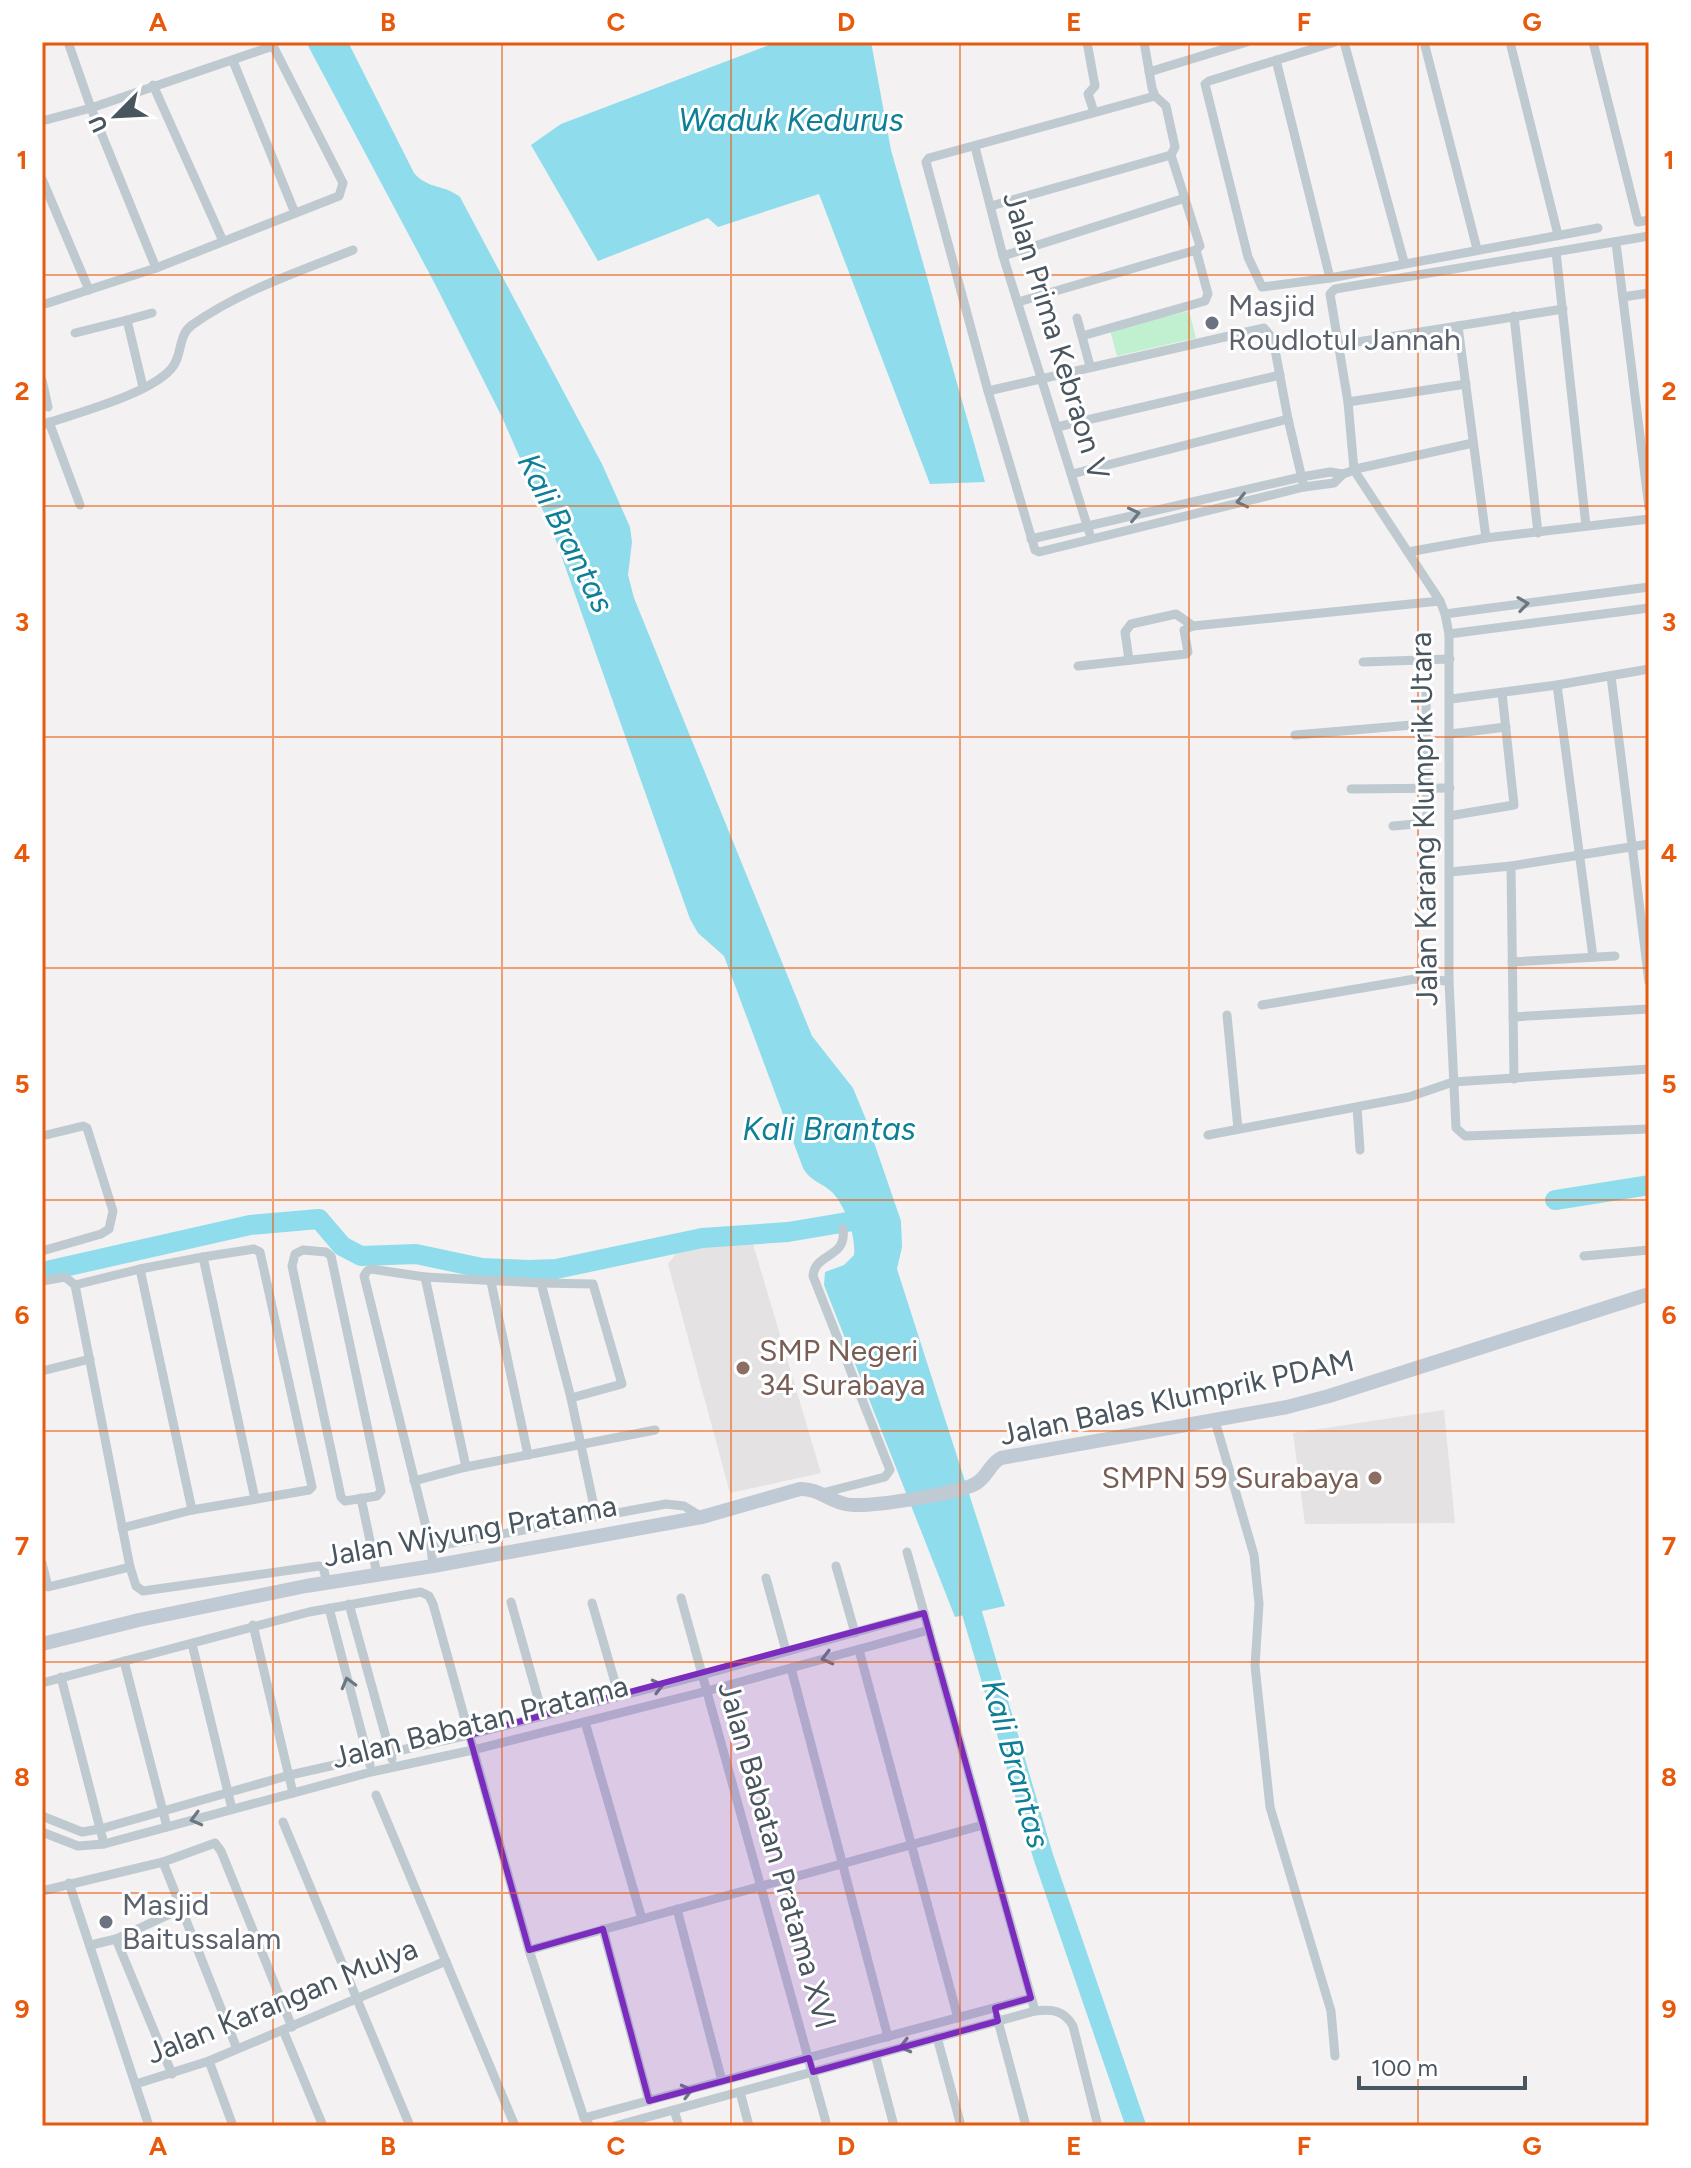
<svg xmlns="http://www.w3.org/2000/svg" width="1691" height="2168" font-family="Figtree,sans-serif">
<rect width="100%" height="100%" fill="#f3f1f1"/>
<!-- education -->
<g fill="#e4e2e3">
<polygon points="702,1242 753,1244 821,1473 730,1493 668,1264 681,1247"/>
<polygon points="1444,1410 1455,1523 1305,1524 1293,1433"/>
</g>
<!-- green -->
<polygon fill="#c1f0d1" points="1189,311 1196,338 1117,356 1110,330"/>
<!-- water -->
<g fill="#8fdcec">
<path d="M306,42h42l66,131c15,17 30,11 46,24l142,267 28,63 2,15 -4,33 6,23 178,438 41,52 14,34 34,99 1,26 -5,22 108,337 -50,11 -131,-332 1,-13 19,-7 10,-10c2,-19 -8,-47 -21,-62 -10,-10 -22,-11 -30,-25l-79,-212 -26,-23 -8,-14 -135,-381 -53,-121 -67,-133z"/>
<polygon points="777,42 871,42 891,150 985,482 930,484 819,194 718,227 708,218 598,261 531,145 561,124"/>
</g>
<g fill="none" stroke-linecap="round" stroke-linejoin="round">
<!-- river -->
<g stroke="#8fdcec" stroke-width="20">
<polyline points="1555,1200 1649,1185"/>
<polyline points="42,1272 250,1225 319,1219 342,1246 361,1256 416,1254 482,1268 529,1270 556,1269 702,1238 788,1232 865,1219"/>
<polyline points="965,1589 1043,1856 1136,2126"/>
</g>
<!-- street -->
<g stroke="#bfc9d0" stroke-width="9">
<polyline points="42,42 44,42"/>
<polyline points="68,42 91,108 156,268"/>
<polyline points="1087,42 1095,86 1088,94 1094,112"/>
<polyline points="1144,42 1152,88 1155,96 1166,106 1175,147 1171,155"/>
<polyline points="1335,42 1209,81 1205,84 1248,257 1262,287 1330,278 1598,228"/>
<polyline points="1344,42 1404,262"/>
<polyline points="1424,42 1477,249"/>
<polyline points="1510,42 1558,235"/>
<polyline points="1593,42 1638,222 1649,220"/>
<polyline points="1276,60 1330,278"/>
<polyline points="233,61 295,213"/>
<polyline points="1149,72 1247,42"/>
<polyline points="153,85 223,241"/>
<polyline points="1155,96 929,158 926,162 988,391 1035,550 1039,552 1304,487 1334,483 1343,474 1360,468 1473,443"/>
<polyline points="42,121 91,108 273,46"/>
<polyline points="975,147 1003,256 1091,538"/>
<polyline points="1171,155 1200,246 1196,250"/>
<polyline points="42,179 89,290"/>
<polyline points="991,206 1171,155"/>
<polyline points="1649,236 1335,289 1330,294 1348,402 1354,470 1440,601 1445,614 1449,634 1449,981 1456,1128 1465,1136 1649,1129"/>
<polyline points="1616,243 1649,508"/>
<polyline points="1556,252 1586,526"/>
<polyline points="1003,256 1185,198"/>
<polyline points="1623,297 1649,293"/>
<polyline points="1018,302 1196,250 1208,294 1205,301 1082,336"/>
<polyline points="42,305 156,268 339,196 343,183 271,42"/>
<polyline points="1514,316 1538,533"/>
<polyline points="1077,318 1090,366"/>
<polyline points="127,320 152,313"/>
<polyline points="1458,326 1486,538"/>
<polyline points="75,333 127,320 143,387"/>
<polyline points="1339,345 1563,309"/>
<polyline points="42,380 48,407"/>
<polyline points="988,391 1264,328 1273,339 1288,419 1304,487"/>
<polyline points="1348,402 1466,384"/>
<polyline points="49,422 80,505"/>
<path d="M42,425c34,-12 106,-30 129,-56 12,-13 6,-33 21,-44 48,-34 106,-53 161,-75"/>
<polyline points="1057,427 1280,375"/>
<polyline points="1072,474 1288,419"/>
<polyline points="1031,539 1301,477 1330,472 1343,474"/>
<polyline points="1408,552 1486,538 1649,519"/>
<polyline points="1445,614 1649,587"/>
<polyline points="1449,634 1649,608"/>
<polyline points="1129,660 1125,632 1131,624 1176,614 1193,626"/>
<polyline points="1363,662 1450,659"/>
<polyline points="1078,666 1186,654 1188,652 1184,630 1193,626 1440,601"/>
<polyline points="1611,676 1649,982"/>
<polyline points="1557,685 1593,957"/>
<polyline points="1451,699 1557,685 1649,669"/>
<polyline points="1450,734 1506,727"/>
<polyline points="1295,735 1424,724"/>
<polyline points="1351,789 1450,788"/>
<polyline points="1449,816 1514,805 1502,693"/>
<polyline points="1393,826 1427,823 1426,693"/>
<polyline points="1511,866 1514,1079"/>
<polyline points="1450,872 1511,866 1649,844"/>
<polyline points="1512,962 1615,956"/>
<polyline points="1262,1005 1415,979 1449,981"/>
<polyline points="1227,1015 1238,1129"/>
<polyline points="1513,1017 1649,1009"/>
<polyline points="1357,1107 1360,1150"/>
<polyline points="1208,1135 1409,1097 1453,1082 1649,1069"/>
<polyline points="42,1136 83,1126 87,1128 113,1211 109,1229 101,1234 42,1251"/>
<polygon points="303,1250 326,1252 331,1256 381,1491 377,1496 345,1501 341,1497 292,1266 295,1254"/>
<polyline points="1584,1256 1649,1250"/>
<polyline points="140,1269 203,1257"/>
<polyline points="425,1277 371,1269 367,1271 364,1276 431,1547 433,1566"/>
<polyline points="42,1281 65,1277 75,1285 130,1567 136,1586 143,1591 319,1566 323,1567 327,1582"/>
<polyline points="491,1282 528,1455"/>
<polyline points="541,1283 593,1284 622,1384 571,1398"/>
<polyline points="75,1285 140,1269 192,1510"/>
<polyline points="42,1371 90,1359"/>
<polyline points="1215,1421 1254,1555 1259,1604 1255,1666 1270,1807 1331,2011 1335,2056"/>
<polyline points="466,1467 425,1277 541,1283 571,1398 596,1516"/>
<polyline points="414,1481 466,1467 655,1430"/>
<path d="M822,1493l63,-16 5,-7 -77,-194c2,-24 34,-17 30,-47"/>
<polyline points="361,1498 377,1574"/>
<polyline points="122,1528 192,1510 309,1490 312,1487 260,1252 254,1249 203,1257 255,1499"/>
<polyline points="431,1547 666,1504 684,1506 702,1517"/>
<polyline points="907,1552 1035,2011"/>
<polyline points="42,1563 48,1587 130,1567"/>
<polyline points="836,1566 855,1633"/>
<polyline points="766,1578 786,1651"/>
<polyline points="681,1598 827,2126"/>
<polyline points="511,1602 543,1716"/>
<polyline points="592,1603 619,1696"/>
<polyline points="349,1604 392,1759"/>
<polyline points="329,1608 370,1765"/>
<polyline points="253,1625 293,1793"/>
<polyline points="192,1644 232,1809"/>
<polyline points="859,1650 958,2018"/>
<polyline points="124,1661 167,1827"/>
<polyline points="791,1668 888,2037"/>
<polyline points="61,1677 104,1844"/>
<polyline points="42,1683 309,1612 421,1592 429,1596 433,1604 529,1950 584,2118 590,2126"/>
<polyline points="585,1722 642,1919"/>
<polyline points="376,1795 515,2126"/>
<polyline points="42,1816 82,1832 100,1829 290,1775 469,1735 702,1675 924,1613"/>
<polyline points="283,1822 410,2126"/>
<polyline points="42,1832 78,1846 104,1844 371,1772 473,1750 707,1691 929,1630"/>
<polyline points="163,1862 237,2049"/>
<polyline points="69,1883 149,2126"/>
<polyline points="42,1891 163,1862 215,1843 221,1851 292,2027"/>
<polyline points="677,1909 722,2081"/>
<polyline points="603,1929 649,2101"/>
<polyline points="116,1939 172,2074"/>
<polyline points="91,1945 116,1939 181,1909"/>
<polyline points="529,1950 983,1825"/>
<polyline points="997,2017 1026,2126"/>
<polyline points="283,2030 323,2126"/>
<polyline points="937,2037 961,2126"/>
<polyline points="875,2054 894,2126"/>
<polyline points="209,2061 233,2126"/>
<polyline points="136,2084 209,2061 446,1961"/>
<polyline points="740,2092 749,2126"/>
<polyline points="674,2110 679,2126"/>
<polyline points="584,2118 1031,1998"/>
<path d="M615,2126l420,-115c17,-2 29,-1 38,15l25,100"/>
</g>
<!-- secondary -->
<path stroke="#bfcad4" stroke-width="14" d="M42,1644l97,-24 167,-34 127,-20 269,-49 98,-28c19,-1 34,16 53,16 24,1 102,-11 122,-21 12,-6 15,-21 26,-26l286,-51 42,-11 320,-102"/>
</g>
<!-- one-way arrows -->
<defs><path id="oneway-chevron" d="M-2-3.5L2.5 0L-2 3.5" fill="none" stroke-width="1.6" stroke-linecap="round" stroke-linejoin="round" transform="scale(2)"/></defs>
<g stroke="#6c7881">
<use href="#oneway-chevron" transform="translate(1242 501) rotate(167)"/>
<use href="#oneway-chevron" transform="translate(1134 514) rotate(-13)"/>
<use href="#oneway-chevron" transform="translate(1523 604) rotate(-8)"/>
<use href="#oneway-chevron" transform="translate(827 1658) rotate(165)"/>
<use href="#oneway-chevron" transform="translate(348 1683) rotate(-105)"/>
<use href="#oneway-chevron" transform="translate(658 1686) rotate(-15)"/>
<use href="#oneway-chevron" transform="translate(196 1819) rotate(165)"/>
<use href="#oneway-chevron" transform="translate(905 2046) rotate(165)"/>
<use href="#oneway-chevron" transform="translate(687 2091) rotate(-15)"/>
</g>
<!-- marked area -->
<path fill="#7b2cbf" fill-opacity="0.2" stroke="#7b2cbf" stroke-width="6" stroke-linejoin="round" d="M924,1613l107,385 -36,10 3,13 -185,51 -4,-14 -160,43 -46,-172 -74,21 -60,-215z"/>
<!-- grid -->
<path fill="none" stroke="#e8590c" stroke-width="2" stroke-opacity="0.55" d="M273,42v2084M502,42v2084M731,42v2084M960,42v2084M1189,42v2084M1418,42v2084M42,275h1607M42,506h1607M42,737h1607M42,968h1607M42,1200h1607M42,1431h1607M42,1662h1607M42,1893h1607"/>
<!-- markers -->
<g fill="#6b7280" stroke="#fff" stroke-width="3">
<circle cx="1212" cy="323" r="8"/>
<circle cx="106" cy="1922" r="8"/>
</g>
<g fill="#8d6e63" stroke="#fff" stroke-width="3">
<circle cx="743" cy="1368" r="8"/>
<circle cx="1375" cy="1478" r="8"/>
</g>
<g text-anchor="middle" stroke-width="6" stroke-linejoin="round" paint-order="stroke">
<!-- worship labels -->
<g font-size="30" fill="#5b616d" stroke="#fff" text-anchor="start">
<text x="1228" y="316">Masjid<tspan x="1228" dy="34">Roudlotul Jannah</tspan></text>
<text x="122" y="1915">Masjid<tspan x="122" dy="34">Baitussalam</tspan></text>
</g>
<!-- street labels -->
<g font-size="30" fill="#49555f" stroke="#fff">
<text transform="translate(1056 336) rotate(73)" y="10">Jalan Prima Kebraon V</text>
<text transform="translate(1424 819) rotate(-91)" y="10">Jalan Karang Klumprik Utara</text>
<text transform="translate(1177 1398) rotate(-12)" y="10">Jalan Balas Klumprik PDAM</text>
<text transform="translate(470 1531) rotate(-10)" y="10">Jalan Wiyung Pratama</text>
<text transform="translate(480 1722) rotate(-14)" y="10">Jalan Babatan Pratama</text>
<text transform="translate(777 1855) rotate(74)" y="10">Jalan Babatan Pratama XVI</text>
<text transform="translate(282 2001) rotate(-22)" y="10">Jalan Karangan Mulya</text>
</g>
<!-- education labels -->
<g font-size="30" fill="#785e54" stroke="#fff" text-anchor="start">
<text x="759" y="1361">SMP Negeri<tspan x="759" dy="34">34 Surabaya</tspan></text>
<text x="1359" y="1488" text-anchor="end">SMPN 59 Surabaya</text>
</g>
<!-- water labels -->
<g font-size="32" font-style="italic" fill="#0e7f96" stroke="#fff">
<text x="791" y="131">Waduk Kedurus</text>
<text transform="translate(566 533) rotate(63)" y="11">Kali Brantas</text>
<text x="829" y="1140">Kali Brantas</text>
<text transform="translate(1016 1764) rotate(74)" y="11">Kali Brantas</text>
</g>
</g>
<!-- border -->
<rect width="1691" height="2168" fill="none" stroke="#ffffff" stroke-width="88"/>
<!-- north arrow -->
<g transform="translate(116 116) rotate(246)" stroke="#ffffff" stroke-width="6" paint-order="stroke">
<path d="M0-6L14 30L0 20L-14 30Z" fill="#49555f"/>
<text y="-12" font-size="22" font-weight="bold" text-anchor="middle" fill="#49555f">U</text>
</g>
<!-- scale -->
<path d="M1359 2076v12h166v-12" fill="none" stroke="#49555f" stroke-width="4"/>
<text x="1371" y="2076" font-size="24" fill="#49555f" stroke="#ffffff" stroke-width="6" paint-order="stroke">100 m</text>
<rect x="44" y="44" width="1603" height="2080" fill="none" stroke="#e8590c" stroke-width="3"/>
<g font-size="26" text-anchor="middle" font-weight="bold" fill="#e8590c">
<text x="158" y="31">A</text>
<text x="388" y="31">B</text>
<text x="616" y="31">C</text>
<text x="846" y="31">D</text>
<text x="1074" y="31">E</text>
<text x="1304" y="31">F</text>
<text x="1532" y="31">G</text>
<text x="22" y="169">1</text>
<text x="1669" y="169">1</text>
<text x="22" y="400">2</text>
<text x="1669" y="400">2</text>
<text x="22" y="631">3</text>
<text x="1669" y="631">3</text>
<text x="22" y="862">4</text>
<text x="1669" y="862">4</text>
<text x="22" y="1093">5</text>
<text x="1669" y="1093">5</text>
<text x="22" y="1324">6</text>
<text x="1669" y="1324">6</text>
<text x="22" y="1555">7</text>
<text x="1669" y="1555">7</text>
<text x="22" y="1786">8</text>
<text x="1669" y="1786">8</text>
<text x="22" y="2018">9</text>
<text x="1669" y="2018">9</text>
<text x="158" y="2155">A</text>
<text x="388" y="2155">B</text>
<text x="616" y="2155">C</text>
<text x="846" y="2155">D</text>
<text x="1074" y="2155">E</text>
<text x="1304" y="2155">F</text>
<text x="1532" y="2155">G</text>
</g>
</svg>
